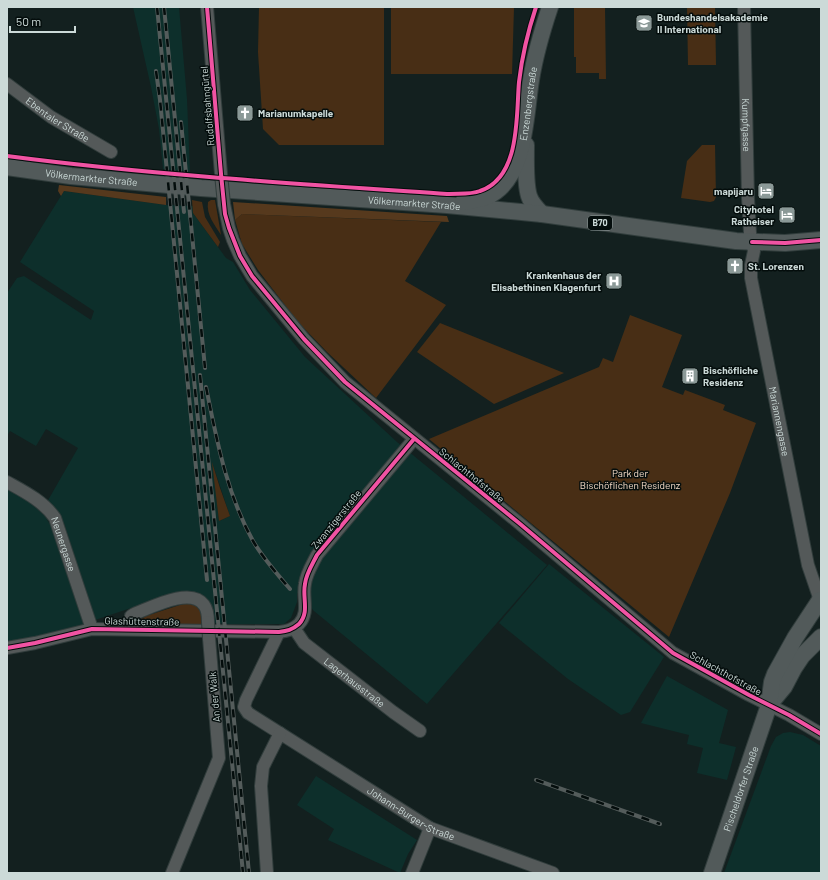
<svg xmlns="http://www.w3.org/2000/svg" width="828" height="880" font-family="Barlow,sans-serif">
<rect width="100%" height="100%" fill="#13201f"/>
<!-- built -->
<g fill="#0d2f2b" fill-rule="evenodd">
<polygon points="133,7 179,7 187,99 190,172 163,169 159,129 151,87"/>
<path d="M64,191l102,14 27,1v7l33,45 7,4 17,28 55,67 92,85 150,123 -120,139 -113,-93 -17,-18v9l-6,16 -7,6h-55l-15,-1 -10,-24 -12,-6 -13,-1 -84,28 -31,-97 -17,-21 31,-54 -32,-19 -10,17 -26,-15 -3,5v-143l10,-15 7,-2 67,44 3,-9 -74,-49zM213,465l17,51 -11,5z"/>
<polygon points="7,489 28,501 44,515 51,526 57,539 84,624 26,639 7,642"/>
<polygon points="549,564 664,657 630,712 621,715 568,679 499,623"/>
<polygon points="667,676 728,710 719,743 736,747 727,780 697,773 703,748 687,744 689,735 641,723"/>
<polygon points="790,732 803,735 821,746 821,873 724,873 771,746 776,737 783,733"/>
<polygon points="316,776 417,840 408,854 400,873 328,840 334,829 297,805"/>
</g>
<!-- green -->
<g fill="#482e15">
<polygon points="259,7 384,7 384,145 279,145 263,129 258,52"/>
<polygon points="391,7 514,7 512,74 391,74"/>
<polygon points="574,7 605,7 606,79 599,79 599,73 576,73 576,57 599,57 574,57"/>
<polygon points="687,7 715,7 716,65 688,65"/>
<polygon points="702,145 715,145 716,197 714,201 710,202 681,198 687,161"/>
<polygon points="192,200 202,202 205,217 220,242 218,247 193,213"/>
<path d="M211,200h4l6,35c-6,-10 -15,-20 -13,-33z"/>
<polygon points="242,214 441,222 405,281 446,305 376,398 327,352 298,322 258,270 242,244 235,220"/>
<polygon points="630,315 682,335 662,387 683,395 685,390 725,405 723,410 756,423 730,493 669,637 429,439 599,367 603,358 613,362"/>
<polygon points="440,323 564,373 494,404 417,352"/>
<polygon points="212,462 220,488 230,516 219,521"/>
<path d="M186,603c12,0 19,12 16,22l-57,-1 -4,-2v-3l5,-3z"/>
</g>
<!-- forest -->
<g fill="#56391d">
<polygon points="59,185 166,197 166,205 64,191 61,196 58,191"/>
<polygon points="233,202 447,216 449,222 242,214 235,220"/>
</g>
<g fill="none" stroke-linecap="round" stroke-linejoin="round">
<!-- minor casing -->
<g stroke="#313d3c" stroke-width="14">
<g id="minor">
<polyline points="207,7 221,174"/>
<path id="s1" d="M744,7l4,191 2,35 4,18 -3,14v13l57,287 12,35"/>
<path id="s2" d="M7,84l44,33 60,35"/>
<polyline points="224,204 229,228 233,240 240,256 252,276 304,339 345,382 519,523 673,653 749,695 789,715 821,734"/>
<path id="s3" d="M7,482c18,10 36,19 48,36l37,111"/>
<path id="s4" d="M294,628l10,15 89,69 27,19"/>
<path d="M130,629l1,-13 3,-2c16,-6 57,-28 70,-9 3,4 4,12 4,17"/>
<path id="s5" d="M279,632l-33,68 -2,7 4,6 182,115 123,45"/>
<path d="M7,648l28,-5 57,-14 187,3c8,-1 13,-2 20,-8 11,-12 3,-26 6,-40 1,-10 7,-19 12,-29l97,-116"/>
<polyline points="172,873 219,758 209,638"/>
<polyline points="267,873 261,786 263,767 280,733"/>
<polyline points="412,873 430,828"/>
</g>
</g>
<!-- major casing -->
<g stroke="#313d3c" stroke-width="18">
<g id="major">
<path d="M526,145c0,14 -1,39 3,51 2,7 8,13 13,18"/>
<path id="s6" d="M7,167l64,9 130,12 246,17 95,9 194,27 49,2 36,-3"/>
<path id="s7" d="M463,202c8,-1 16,-2 23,-5 40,-16 39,-81 45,-117 4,-25 11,-49 19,-73"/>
<polyline points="769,705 784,687 794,668 802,656 821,637"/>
<path id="s8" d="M712,873l57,-168 3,-23 3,-8 20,-36 25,-38h1"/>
</g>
</g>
<!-- minor -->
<use href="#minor" stroke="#545959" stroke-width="12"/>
<!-- major -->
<use href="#major" stroke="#525a5a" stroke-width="16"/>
<!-- rail casing -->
<g stroke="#545c5b" stroke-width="4">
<g id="rail">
<polyline points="157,7 243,873"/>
<polyline points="164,7 184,212"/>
<polyline points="156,71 160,100 207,580"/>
<polyline points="181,122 205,368"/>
<polyline points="200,375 249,873"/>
<path d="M206,387c11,54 20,105 47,154 10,17 24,33 37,48"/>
<polyline points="536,780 660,824"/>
</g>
</g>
<!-- rail -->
<use href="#rail" stroke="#040d0c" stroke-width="2.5" stroke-dasharray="8" stroke-linecap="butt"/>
<!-- minor-bridge casing -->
<g stroke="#313d3c" stroke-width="14" stroke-linecap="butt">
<g id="minor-bridge">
<polyline points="221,174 224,204"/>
<polyline points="208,622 209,638"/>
</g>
</g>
<!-- minor-bridge -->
<use href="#minor-bridge" stroke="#545959" stroke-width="12"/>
<!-- cycleway casing -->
<g stroke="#040d0c" stroke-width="6">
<g id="cycleway">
<polyline points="207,7 221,174 225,214 229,228 240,256 252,276 304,339 345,382 519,523 673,653 749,695 789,715 821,734"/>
<path d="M7,156c146,19 293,28 440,38 11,-1 23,1 33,-3 41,-14 36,-76 39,-109 3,-26 9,-51 17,-75"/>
<polyline points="752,242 785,243 821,240"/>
<path d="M7,648l28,-5 57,-14 187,3c8,-1 13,-2 20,-8 11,-12 3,-26 6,-40 1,-10 7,-19 12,-29l97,-116"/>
</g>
</g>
<!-- cycleway -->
<use href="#cycleway" stroke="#f153a3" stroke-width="4"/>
</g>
<!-- icons -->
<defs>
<g id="school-square" transform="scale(0.9)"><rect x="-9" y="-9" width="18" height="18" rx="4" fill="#8b9997" stroke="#040d0c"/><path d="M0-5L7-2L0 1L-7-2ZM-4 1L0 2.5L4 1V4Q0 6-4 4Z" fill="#fff"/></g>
<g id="church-square" transform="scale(0.9)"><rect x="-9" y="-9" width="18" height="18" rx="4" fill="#8b9997" stroke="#040d0c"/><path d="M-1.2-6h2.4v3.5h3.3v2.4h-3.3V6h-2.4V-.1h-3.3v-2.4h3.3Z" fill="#fff"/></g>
<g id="hotel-square" transform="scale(0.9)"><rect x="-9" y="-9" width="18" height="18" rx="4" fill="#8b9997" stroke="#040d0c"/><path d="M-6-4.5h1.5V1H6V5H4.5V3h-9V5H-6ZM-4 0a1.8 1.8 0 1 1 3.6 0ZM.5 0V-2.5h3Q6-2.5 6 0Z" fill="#fff"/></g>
<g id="hospital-square" transform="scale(0.9)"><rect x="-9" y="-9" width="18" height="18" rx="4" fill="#8b9997" stroke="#040d0c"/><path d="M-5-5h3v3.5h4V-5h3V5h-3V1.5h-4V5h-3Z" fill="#fff"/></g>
<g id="building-square" transform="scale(0.9)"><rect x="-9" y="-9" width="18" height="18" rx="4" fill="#8b9997" stroke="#040d0c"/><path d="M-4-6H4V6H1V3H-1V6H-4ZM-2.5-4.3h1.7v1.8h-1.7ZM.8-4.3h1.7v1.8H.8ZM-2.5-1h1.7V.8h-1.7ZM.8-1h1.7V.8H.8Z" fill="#fff"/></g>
</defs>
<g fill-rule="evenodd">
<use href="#school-square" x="644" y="23"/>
<use href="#church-square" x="245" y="113"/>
<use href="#hotel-square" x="766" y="191"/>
<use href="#hotel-square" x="787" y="215"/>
<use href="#church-square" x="735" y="266"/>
<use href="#hospital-square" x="614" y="281"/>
<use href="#building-square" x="690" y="376"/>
</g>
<g text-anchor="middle" stroke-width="3" stroke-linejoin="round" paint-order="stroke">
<!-- shield labels -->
<rect fill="#040d0c" stroke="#909c9b" stroke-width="1" x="588" y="216" width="24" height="14" rx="3"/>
<g font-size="9" font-weight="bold" fill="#ccdad8">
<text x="600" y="226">B70</text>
</g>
<!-- poi labels -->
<g font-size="10" font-weight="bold" fill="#ccdad8" stroke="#040d0c" text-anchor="start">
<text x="657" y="21">Bundeshandelsakademie<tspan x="657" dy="12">II International</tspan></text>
<text x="258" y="117">Marianumkapelle</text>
<text x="753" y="195" text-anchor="end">mapijaru</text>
<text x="774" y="213" text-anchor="end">Cityhotel<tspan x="774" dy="12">Ratheiser</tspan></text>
<text x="748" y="270">St. Lorenzen</text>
<text x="601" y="279" text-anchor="end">Krankenhaus der<tspan x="601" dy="12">Elisabethinen Klagenfurt</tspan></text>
<text x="703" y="374">Bischöfliche<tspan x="703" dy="12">Residenz</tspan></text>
</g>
<!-- street labels -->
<g font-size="10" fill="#ccdad8" stroke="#040d0c">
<text dy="4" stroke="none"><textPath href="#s7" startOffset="131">Enzenbergstraße</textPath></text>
<text transform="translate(207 106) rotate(-95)" y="4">Rudolfsbahngürtel</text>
<text dy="4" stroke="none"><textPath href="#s2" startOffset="62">Ebentaler Straße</textPath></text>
<text dy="4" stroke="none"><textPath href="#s1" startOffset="118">Kumpfgasse</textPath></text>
<text dy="4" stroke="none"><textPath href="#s6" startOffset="85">Völkermarkter Straße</textPath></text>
<text dy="4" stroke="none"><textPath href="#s6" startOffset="409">Völkermarkter Straße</textPath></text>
<text dy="4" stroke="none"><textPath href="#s1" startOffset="418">Mariannengasse</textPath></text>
<text transform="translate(472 475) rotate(39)" y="4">Schlachthofstraße</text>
<text transform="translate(336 519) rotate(-51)" y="4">Zwanzigerstraße</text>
<text dy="4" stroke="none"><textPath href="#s3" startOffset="88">Neunergasse</textPath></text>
<text transform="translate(142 621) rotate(1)" y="4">Glashüttenstraße</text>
<text transform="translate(726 673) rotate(29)" y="4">Schlachthofstraße</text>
<text dy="4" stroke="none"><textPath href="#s4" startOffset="82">Lagerhausstraße</textPath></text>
<text transform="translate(214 697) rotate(-95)" y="4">An der Walk</text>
<text dy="4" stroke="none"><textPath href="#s8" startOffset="89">Pischeldorfer Straße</textPath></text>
<text dy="4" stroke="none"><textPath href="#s5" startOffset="282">Johann-Burger-Straße</textPath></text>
</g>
<!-- park labels -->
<g font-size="10" fill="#f6dcc8" stroke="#040d0c">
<text x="630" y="477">Park der<tspan x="630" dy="12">Bischöflichen Residenz</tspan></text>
</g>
</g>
<!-- border -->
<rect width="828" height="880" fill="none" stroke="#ccdad8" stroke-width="16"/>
<!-- scale -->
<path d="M10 26v6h65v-6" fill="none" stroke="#ccdad8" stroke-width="2"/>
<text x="16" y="26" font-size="12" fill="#ccdad8" stroke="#040d0c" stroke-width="3" paint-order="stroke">50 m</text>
</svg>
